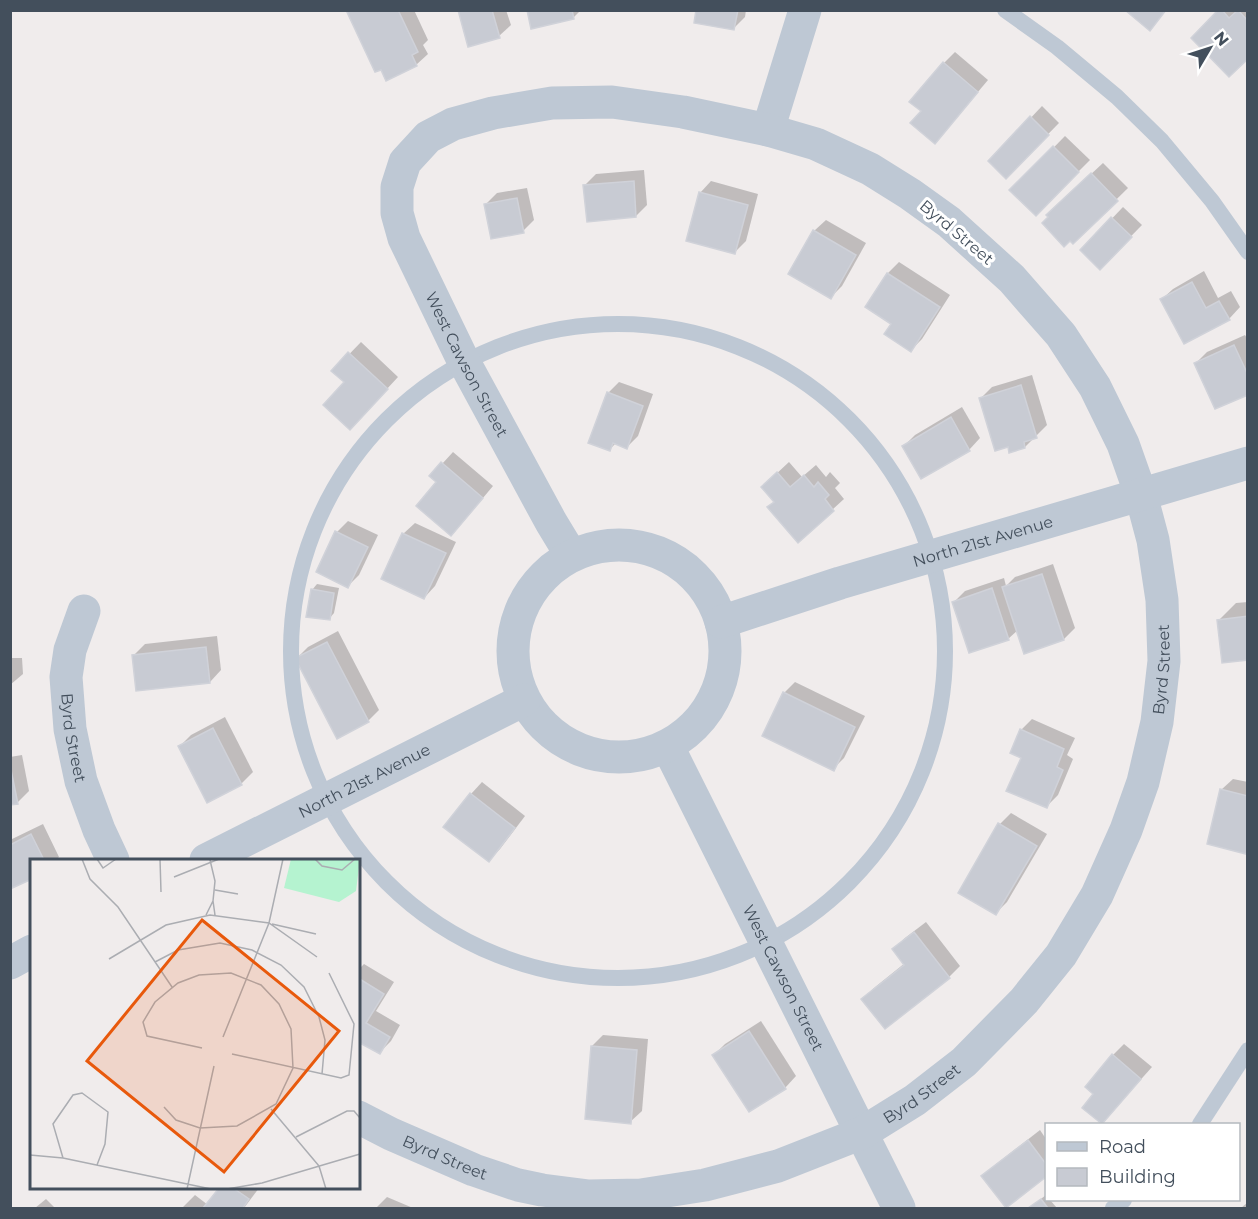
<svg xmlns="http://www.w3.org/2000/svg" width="1258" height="1219" font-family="Montserrat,sans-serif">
<rect width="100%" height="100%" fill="#f0ecec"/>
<!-- shadow -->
<g fill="#0003">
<polygon points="348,10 414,10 428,40 423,45 428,54 416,65"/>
<polygon points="460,10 506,10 511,25 499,36"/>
<polygon points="528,10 581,10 573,18"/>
<polygon points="698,10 746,10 745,17 734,28"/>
<polygon points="1220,10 1248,10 1248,56"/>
<polygon points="955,52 988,80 946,130 923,111 944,63"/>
<polygon points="1042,106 1059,123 1017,166 990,161"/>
<polygon points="1065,136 1090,160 1036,214 1012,190"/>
<polygon points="1103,163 1128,188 1073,242 1059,204"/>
<polygon points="644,170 647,205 636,216 585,185 596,174"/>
<polygon points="711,181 758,194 746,241 735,252 700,193"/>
<polygon points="527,188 534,220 523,231 486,204 497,193"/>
<polygon points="1123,207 1142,225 1100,268 1082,250"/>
<polygon points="826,220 866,243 842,286 831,297 814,231"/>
<polygon points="899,262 950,295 922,339 911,350 893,323 867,306 888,273"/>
<polygon points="1204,271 1218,298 1231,291 1240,307 1229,319 1161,300 1173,289"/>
<polygon points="1245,335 1248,340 1248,393 1196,363 1207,352"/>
<polygon points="361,342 398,377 361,417 346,382 333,371"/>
<polygon points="1032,375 1047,425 1025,447 1009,445 981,398 992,387"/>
<polygon points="619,382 653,394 638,436 627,447 616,443 609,450 608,393"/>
<polygon points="962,407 980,438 969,450 922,477 904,446 915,435"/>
<polygon points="453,452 493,486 462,523 451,534 438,482 431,476"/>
<polygon points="789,462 802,477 816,465 826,477 830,472 840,483 835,488 844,499 798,541 775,501 774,476"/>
<polygon points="348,521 378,535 359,575 348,586 318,571 337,532"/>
<polygon points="415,523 456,542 435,586 424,598 403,534"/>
<polygon points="1053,564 1075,628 1064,639 1018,630 1008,639 954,602 965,591 1004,578 1006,586 1015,577"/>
<polygon points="317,584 339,588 334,613 329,619 312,590"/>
<polygon points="1248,602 1248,659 1219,620 1236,603"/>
<polygon points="338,631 379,710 368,721 297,658 308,647"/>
<polygon points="217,636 221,670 210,682 133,656 145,644"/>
<polygon points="10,651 11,658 22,658 23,674 10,685"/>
<polygon points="795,682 865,716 844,758 833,769 784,693"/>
<polygon points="225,717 253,772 242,783 208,800 180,746 191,735"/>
<polygon points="1032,719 1075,738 1067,755 1073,759 1058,795 1046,807 1023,757 1021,730"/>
<polygon points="22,755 29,791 18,802 10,804 10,757"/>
<polygon points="1233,779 1248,782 1248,850 1246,852 1221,790"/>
<polygon points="482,782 525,816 500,849 489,860 445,827 471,794"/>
<polygon points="1011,813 1047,834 1007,902 996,913 1000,824"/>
<polygon points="43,824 59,857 56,860 32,860 10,888 10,840"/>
<polygon points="926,922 960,966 949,977 885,1027 863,999 874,988 905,963 894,949 905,938"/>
<polygon points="364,964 394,982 376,1011 400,1025 391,1041 379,1053 358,1040 358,970"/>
<polygon points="761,1021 796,1076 785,1088 714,1055 725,1044"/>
<polygon points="603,1035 648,1039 642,1111 630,1122 592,1046"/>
<polygon points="1124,1044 1152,1067 1102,1123 1095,1094 1113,1055"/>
<polygon points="1040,1130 1046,1139 1046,1175 1006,1206 983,1176 995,1165"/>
<polygon points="220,1188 259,1188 244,1208 182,1208 195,1195 208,1205"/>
<polygon points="1046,1195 1046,1200 1050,1200 1057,1208 1029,1208"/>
<polygon points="387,1197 413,1208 376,1208"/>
<polygon points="46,1199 55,1208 35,1208"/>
<polygon points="1248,1202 1248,1208 1241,1208"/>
</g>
<!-- building -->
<g fill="#c8cbd3" stroke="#d0d2d9" stroke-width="1.5">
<polygon points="346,10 398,10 418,52 412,55 417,66 386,81 381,70 375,72"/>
<polygon points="458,10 492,10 500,38 468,47"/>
<polygon points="527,10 572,10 574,19 531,29"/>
<polygon points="696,10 738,10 734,30 694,23"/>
<polygon points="1125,10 1166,10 1150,31"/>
<polygon points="1218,10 1222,10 1229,18 1238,10 1248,21 1248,59 1229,77 1191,38"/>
<polygon points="943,62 978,92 935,144 910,123 921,111 909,102"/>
<polygon points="1030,116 1049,135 1006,179 988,161"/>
<polygon points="1053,146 1079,172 1036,216 1009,190"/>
<polygon points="1091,173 1118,201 1073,244 1070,241 1064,247 1042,223 1048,217 1046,215"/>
<polygon points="634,181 636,217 587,222 583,185"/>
<polygon points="699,192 748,205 735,254 686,241"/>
<polygon points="517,198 524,233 491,239 484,204"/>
<polygon points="1111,217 1132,237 1100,270 1080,250"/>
<polygon points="813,230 856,255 831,299 788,274"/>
<polygon points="887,273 940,307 911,352 884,334 891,324 865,307"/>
<polygon points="1192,282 1206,308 1219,301 1230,320 1184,344 1160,299"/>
<polygon points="1234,345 1248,375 1248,395 1215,409 1194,363"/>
<polygon points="348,352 388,389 350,430 323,405 344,382 331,371"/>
<polygon points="1021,385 1037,438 1024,442 1025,448 1009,453 1008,447 995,451 979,398"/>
<polygon points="607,392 643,406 627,449 613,443 610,451 588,443"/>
<polygon points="951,417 970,451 921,479 902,446"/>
<polygon points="441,462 483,498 451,536 416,506 436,482 429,476"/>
<polygon points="777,472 790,487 804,475 814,487 818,482 829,495 825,499 834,511 798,543 767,507 774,502 761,487"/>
<polygon points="335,531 368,547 348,588 316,572"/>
<polygon points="402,533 446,553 424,599 381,579"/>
<polygon points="1042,574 1064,640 1024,654 1002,587"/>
<polygon points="992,588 1009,640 969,653 952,602"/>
<polygon points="311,589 334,593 330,620 306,617"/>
<polygon points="1248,616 1248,660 1222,663 1217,620"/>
<polygon points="327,642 369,722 337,739 295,658"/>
<polygon points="206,647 210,683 136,691 132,655"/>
<polygon points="783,692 855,727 834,771 762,736"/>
<polygon points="213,728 242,785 207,803 178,746"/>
<polygon points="1020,729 1064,749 1057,767 1063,770 1047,808 1006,791 1021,758 1010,753"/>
<polygon points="10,765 18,804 10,805"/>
<polygon points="1220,789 1248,796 1248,849 1246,854 1207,844"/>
<polygon points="470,793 515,828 489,862 443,827"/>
<polygon points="998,823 1037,846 996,915 958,893"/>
<polygon points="31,834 44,860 32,860 32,879 10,889 10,845"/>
<polygon points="914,932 950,978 885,1029 861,999 904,965 892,949"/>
<polygon points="358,978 384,994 366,1023 390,1037 380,1054 358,1042"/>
<polygon points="749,1031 786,1089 749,1112 712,1055"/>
<polygon points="591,1046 637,1050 631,1124 585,1119"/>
<polygon points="1112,1054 1141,1079 1102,1124 1082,1108 1093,1094 1085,1087"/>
<polygon points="1028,1140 1046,1164 1046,1177 1006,1208 981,1176"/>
<polygon points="219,1188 233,1188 249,1199 243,1208 203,1208"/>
<polygon points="1041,1199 1048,1208 1028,1208"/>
</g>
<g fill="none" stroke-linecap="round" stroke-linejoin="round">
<!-- service -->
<g stroke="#bec8d4" stroke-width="16">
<polyline points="1005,10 1057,47 1117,97 1162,141 1212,201 1248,252"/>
<circle cx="618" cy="651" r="327"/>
<polyline points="1200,1124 1248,1050"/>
<polyline points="1113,1208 1124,1200"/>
</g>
<!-- minor -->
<g stroke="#bec8d4" stroke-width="33">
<polyline points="768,130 805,10"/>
<path id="s1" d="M84,611l-14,39 -4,27 4,52 11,52 18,49 14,30"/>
<path id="s2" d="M668,747l231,461"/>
<path id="s3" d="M358,1117l33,17 83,36 44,15 24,5 47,6 52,-1 64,-10 73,-19 84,-33 53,-33 49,-38 60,-61 37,-46 36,-60 29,-65 17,-48 14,-60 7,-61 -2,-61 -9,-60 -12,-45 -18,-51 -28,-57 -34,-52 -49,-56 -63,-57 -39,-28 -40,-25 -54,-25 -48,-14 -85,-18 -71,-10 -60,1 -59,10 -40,11 -25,13 -23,25 -8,25v26l7,25 58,120 89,164 20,33"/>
</g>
<!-- tertiary -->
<g stroke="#bec8d4" stroke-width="33">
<circle cx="619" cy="651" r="106"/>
<path id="s4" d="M721,622l119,-39 408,-120"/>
<path id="s5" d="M206,860l318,-160"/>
<polyline points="10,963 32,951"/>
</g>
</g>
<g text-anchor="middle" stroke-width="6" stroke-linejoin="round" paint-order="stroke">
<!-- street labels -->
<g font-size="16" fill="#434f5c" stroke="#fff">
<text transform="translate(957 232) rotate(40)" y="6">Byrd Street</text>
<text dy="6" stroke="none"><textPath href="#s3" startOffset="2426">West Cawson Street</textPath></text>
<text dy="6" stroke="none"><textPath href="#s4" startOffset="274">North 21st Avenue</textPath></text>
<text dy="6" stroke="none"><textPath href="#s3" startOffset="1104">Byrd Street</textPath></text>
<text dy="6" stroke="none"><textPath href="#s1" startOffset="130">Byrd Street</textPath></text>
<text dy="6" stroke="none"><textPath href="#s5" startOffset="177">North 21st Avenue</textPath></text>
<text dy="6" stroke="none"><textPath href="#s2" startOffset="258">West Cawson Street</textPath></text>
<text dy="6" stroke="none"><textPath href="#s3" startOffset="600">Byrd Street</textPath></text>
<text dy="6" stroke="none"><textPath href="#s3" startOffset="96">Byrd Street</textPath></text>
</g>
</g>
<!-- overview -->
<g transform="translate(30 859)">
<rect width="330" height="330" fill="#f0ecec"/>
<path d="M261,0h69l-4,32 -17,11 -55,-14z" fill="#b5f3d0"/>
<path fill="none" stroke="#abadb2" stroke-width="1.5" d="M52,0l8,20 28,28 54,80M67,0l6,9 13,-9M130,0l1,33M285,0l7,7 20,4 13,-11M180,1l5,21 -2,20M144,18l45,-18M185,31l23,4M176,56l7,-14 2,14M242,65l44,10M79,100l57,-34 44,-10 59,8 48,34M125,103l23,-12 42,-7 32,7 29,15 23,22 15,30 6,23 -3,34M193,178l46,-114 14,-64M202,195l109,24 8,-3 5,-51 -25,-51M134,248l12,13 24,8 37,-2 39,-22 17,-36 -2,-39 -12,-25 -18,-19 -30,-12 -32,2 -21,8 -23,19 -12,20 4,14 55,12M241,250l48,57M266,278l51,-26h7l6,7M0,296l33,3 148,31M33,299l-10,-34 20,-29 9,-2 26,19 -3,32 -8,21M289,307l7,23M157,330l27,-123M197,330l35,-6 98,-29"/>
<path fill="#e8590c" fill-opacity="0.15" stroke="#e8590c" stroke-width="3" d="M172,61l137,111 -115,141 -137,-111z"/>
<rect width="330" height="330" fill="none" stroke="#434f5c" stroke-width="3"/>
</g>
<!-- border -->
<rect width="1258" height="1219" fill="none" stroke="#434f5c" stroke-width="24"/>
<!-- legend -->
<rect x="1045" y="1123" width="195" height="78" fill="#ffffff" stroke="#b4b9be" stroke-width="1.5"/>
<rect x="1057" y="1142" width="30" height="9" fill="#bec8d4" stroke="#b4b9be" stroke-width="1.5"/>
<text x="1099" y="1153" font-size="18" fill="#434f5c">Road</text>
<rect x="1057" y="1168" width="30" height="18" fill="#c8cbd3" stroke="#b4b9be" stroke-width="1.5"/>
<text x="1099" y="1183" font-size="18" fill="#434f5c">Building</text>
<!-- north arrow -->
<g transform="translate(1210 48) rotate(51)" stroke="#ffffff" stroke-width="4.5" paint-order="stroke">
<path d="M0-4.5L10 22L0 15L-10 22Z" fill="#434f5c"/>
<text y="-9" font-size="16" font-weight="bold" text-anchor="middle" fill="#434f5c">N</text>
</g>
</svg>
